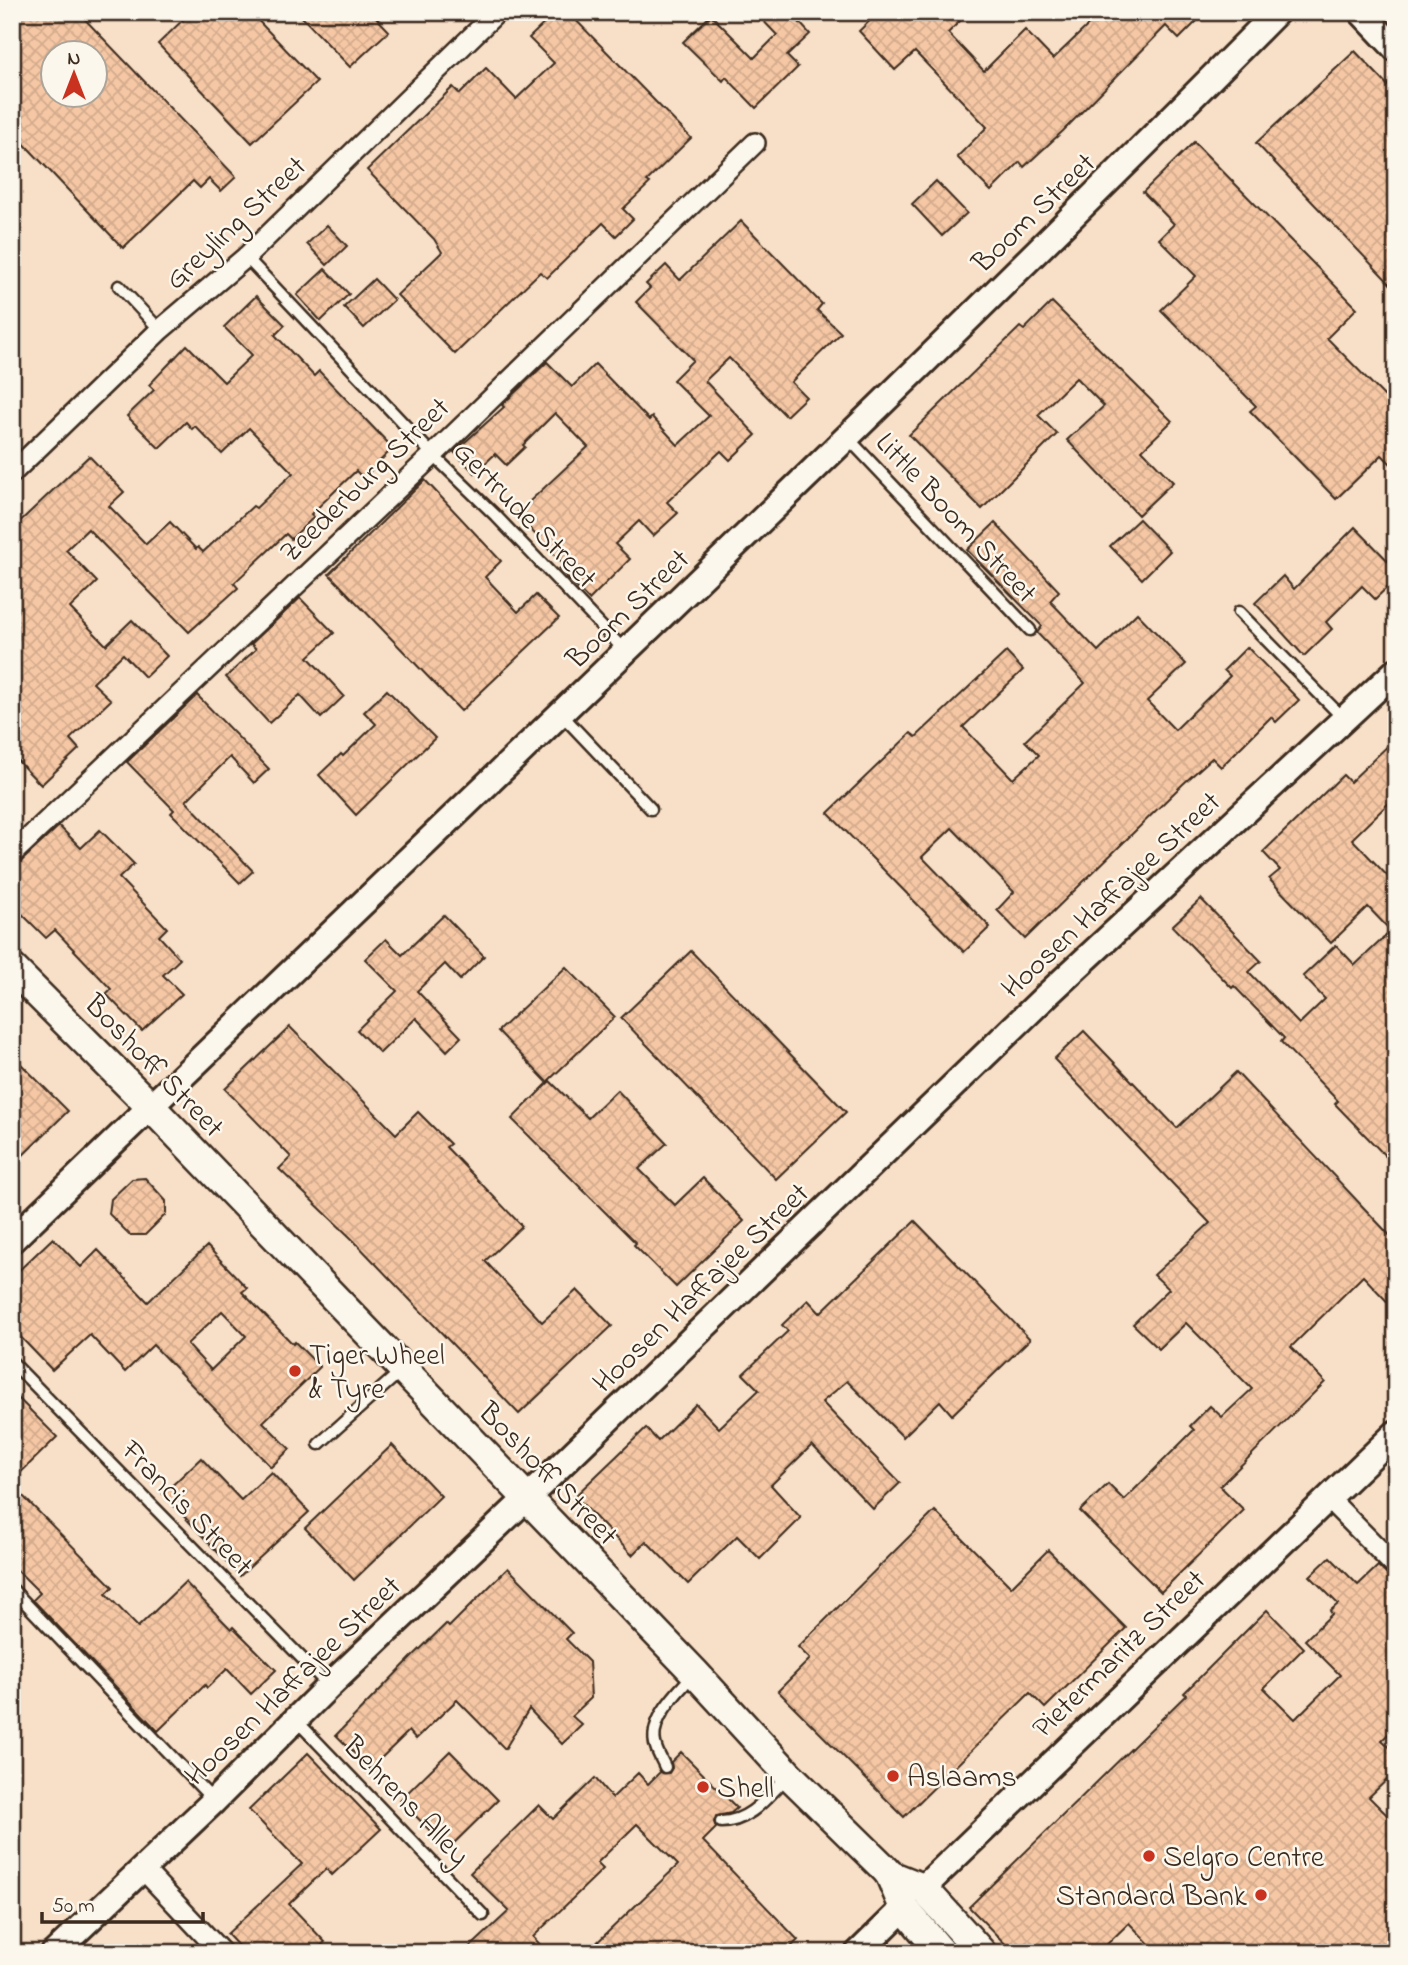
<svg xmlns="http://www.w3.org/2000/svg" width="1408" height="1965" font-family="'Indie Flower',sans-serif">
<defs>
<pattern id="building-cross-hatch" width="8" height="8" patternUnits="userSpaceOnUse" patternTransform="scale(1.75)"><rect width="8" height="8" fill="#f5c7a4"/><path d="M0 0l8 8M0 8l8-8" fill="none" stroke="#d3ab8d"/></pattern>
</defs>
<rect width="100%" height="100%" fill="#f9e9d6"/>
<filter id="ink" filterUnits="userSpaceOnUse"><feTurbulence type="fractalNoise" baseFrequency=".0143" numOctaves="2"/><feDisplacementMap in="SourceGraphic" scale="14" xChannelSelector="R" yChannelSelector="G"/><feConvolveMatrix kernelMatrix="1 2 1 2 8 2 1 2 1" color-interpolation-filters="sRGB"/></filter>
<g filter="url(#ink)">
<!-- built -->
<path fill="#f8dfc7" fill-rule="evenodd" d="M12,12h1384v1941h-1384zM52,52h42v42h-42z"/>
<!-- building -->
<g fill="url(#building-cross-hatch)" stroke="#3b2a1e" stroke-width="2" fill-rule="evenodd">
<path d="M12,12h66l158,165 -15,14 -12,-12 -9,9 -7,-7 -70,67 -111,-117zM52,52h42v42h-42z"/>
<polygon points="191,12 250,12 317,82 252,143 158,44"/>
<polygon points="297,12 371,12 389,31 350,67"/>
<polygon points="556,12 568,12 691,138 647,181 650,183 623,209 633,219 616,236 603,223 547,278 540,272 455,354 397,295 442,252 434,239 367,170 453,87 460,94 486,68 516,99 554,63 529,38"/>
<polygon points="755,12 790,12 810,34 787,56 798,67 756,108 726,77 723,81 683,42 711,15 754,58 777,35"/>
<polygon points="879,12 969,12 948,33 984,71 1025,30 1053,59 1102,12 1206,12 1179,39 1166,26 1063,131 1024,167 1020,162 991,191 957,157 987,127 915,52 895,70 859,31"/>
<polygon points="1355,51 1396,94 1396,290 1256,143"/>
<polygon points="1194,142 1357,308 1327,338 1396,408 1396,469 1382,455 1336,499 1250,411 1256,406 1161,310 1196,276 1159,239 1174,224 1143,192"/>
<polygon points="936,181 967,213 942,236 912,204"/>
<polygon points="741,221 822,304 817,310 841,333 791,382 806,397 786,416 729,358 705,381 756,435 730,460 721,451 667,502 678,513 653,536 639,521 615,544 630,559 589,600 559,569 564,565 516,514 588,447 555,413 523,445 525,447 506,465 495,454 475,473 454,452 504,407 502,405 547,362 572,387 595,364 649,420 652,417 678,445 709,416 673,380 693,360 636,302 650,288 646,284 666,265 680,280"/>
<polygon points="327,225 347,246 327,265 307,244"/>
<polygon points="325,269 349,294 321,321 297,295"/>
<polygon points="374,279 394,300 364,328 344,307"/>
<polygon points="256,296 285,325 275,335 314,376 319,371 393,448 363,478 356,471 311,514 314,517 291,539 286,534 234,583 238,588 189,632 88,529 66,550 97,582 70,608 106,645 132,620 167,656 145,677 123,654 93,683 111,700 70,739 79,749 41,785 12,755 12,529 89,456 124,492 109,506 146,544 170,522 196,549 198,547 203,552 253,506 256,508 293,473 249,428 222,454 195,426 192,429 186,422 159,448 127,416 154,390 149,385 187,345 224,382 252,355 224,327"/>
<polygon points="1052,302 1172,421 1142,450 1173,482 1138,515 1067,440 1104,406 1076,378 1038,415 1057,434 982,509 909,435 1020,327 1024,330"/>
<polygon points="425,480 501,561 485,577 518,612 536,595 559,618 461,711 329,574"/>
<polygon points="1139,519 1170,551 1142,579 1110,546"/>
<polygon points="995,523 1059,591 1050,601 1098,651 1137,613 1186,664 1147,701 1175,730 1230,676 1224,670 1247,647 1299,700 1276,722 1271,717 1221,767 1212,758 1183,784 1025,939 997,910 1014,892 952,828 922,857 990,927 964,952 828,813 911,733 916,737 1006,652 1023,670 963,727 1013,779 1039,755 1025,741 1085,683 1037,633 1042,626 967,550"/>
<polygon points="1355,527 1396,569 1396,579 1375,599 1362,586 1326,622 1332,629 1304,656 1255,603 1283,576 1294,589"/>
<polygon points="300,598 334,633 308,657 344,696 321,718 300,695 269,723 226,677 256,649 251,644"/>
<polygon points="387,690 435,738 356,815 319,775 341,754 343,756 376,724 364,712"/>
<polygon points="197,695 269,769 254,783 230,757 186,801 253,871 240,883 171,813 174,810 127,762"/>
<polygon points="1396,738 1396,796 1352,839 1396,885 1396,1167 1335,1104 1338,1101 1281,1042 1284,1038 1234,986 1232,988 1172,926 1201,899 1261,961 1249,972 1299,1024 1325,999 1303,976 1336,945 1355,965 1391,931 1368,907 1331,943 1269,879 1280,870 1263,852 1343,775 1350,782"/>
<polygon points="59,826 81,848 100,830 134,864 119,878 167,928 159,936 180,959 163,975 182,994 142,1031 106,994 111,989 55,930 46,938 12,904 12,870"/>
<polygon points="444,915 484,956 460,980 445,964 417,991 461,1037 447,1051 416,1018 380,1053 357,1030 397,991 365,959 386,939 402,955"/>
<polygon points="691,951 846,1112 776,1179 621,1018"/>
<polygon points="566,967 615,1017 547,1082 498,1031"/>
<polygon points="290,1027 396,1134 418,1112 450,1144 446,1147 522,1226 485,1261 542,1322 577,1290 612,1326 519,1414 352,1239 279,1169 291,1157 225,1089"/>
<polygon points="1084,1031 1177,1128 1236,1072 1396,1242 1396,1311 1363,1276 1291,1347 1325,1382 1220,1486 1244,1510 1161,1592 1080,1511 1108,1484 1124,1500 1194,1430 1190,1426 1210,1406 1222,1417 1252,1389 1186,1323 1159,1349 1133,1324 1169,1289 1154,1275 1210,1223 1054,1059"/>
<polygon points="12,1055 68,1111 12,1166"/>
<polygon points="550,1081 588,1118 617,1090 667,1143 639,1169 675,1205 703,1178 744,1221 676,1287 634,1245 636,1243 512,1119"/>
<polygon points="145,1178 166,1201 166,1214 145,1235 130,1235 109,1214 111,1199 132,1179"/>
<polygon points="915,1221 1030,1339 952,1415 940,1401 903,1437 847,1381 822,1402 900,1483 873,1509 812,1445 771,1485 801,1518 760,1559 737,1536 688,1584 646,1541 632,1555 575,1496 646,1428 658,1441 696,1404 719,1428 759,1390 743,1374 788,1331 782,1325 808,1300 820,1313"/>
<path d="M53,1238l28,29 17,-17 50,52 59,-56 40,42 -5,4 51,52 2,-2 25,25 -57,55 27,27 -19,18 -118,-122 -28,27 -35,-37 -38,35 -40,-42v-51zM222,1311l24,25 -35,34 -24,-26z"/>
<polygon points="12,1392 57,1437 12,1481"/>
<polygon points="392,1445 441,1496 354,1580 305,1528"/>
<polygon points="201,1458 241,1500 271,1472 309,1512 240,1576 163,1494"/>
<polygon points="12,1485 113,1587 106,1594 138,1627 185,1582 231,1629 233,1627 276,1670 251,1694 227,1669 207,1688 205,1685 158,1731 33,1600 40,1593 12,1565"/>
<polygon points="935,1511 1011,1587 1048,1550 1126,1628 1045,1708 1030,1693 904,1817 778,1691 810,1659 798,1647"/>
<polygon points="1330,1557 1358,1585 1378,1566 1388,1576 1396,1579 1396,1727 1382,1740 1396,1753 1396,1771 1369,1797 1396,1824 1396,1953 1158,1953 1129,1923 1098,1953 1014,1953 969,1907 1186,1695 1184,1693 1267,1610 1304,1648 1264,1688 1295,1719 1340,1675 1305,1640 1332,1614 1330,1611 1338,1604 1310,1576"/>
<polygon points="508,1568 572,1633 566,1639 589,1662 591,1698 572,1716 582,1725 562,1744 529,1709 505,1749 457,1700 416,1739 409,1731 370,1769 336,1735 413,1656 446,1624 449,1627"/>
<polygon points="450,1751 498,1800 448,1849 400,1800"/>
<polygon points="681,1752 737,1808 731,1813 716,1816 714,1822 716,1828 703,1841 798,1940 785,1953 586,1953 678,1865 637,1824 597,1863 603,1869 533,1937 548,1953 464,1953 509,1911 470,1873 539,1805 553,1819 595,1778 612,1798 638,1773 648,1784 660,1772 669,1773 672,1768 671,1762"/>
<polygon points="308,1753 381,1829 332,1875 326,1869 289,1904 325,1942 313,1953 245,1953 227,1934 302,1864 249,1810"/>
</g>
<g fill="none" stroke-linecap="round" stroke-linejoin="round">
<!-- service casing -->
<g stroke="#3b2a1e" stroke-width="15">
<g id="service">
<polyline points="246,257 433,455 495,515 626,652"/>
<polyline points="119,286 160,330"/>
<polyline points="848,438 1030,630"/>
<polyline points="1239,612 1344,719"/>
<polyline points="562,715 651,809"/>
<polyline points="12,1362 327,1684"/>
<polyline points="319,1444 400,1372"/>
<polyline points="12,1589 214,1801"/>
<polyline points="297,1721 483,1915"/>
<path d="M665,1767c-3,-7 -7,-13 -9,-20 -9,-26 21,-54 36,-71"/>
<path d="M721,1822c29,0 47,-26 66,-45"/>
</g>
</g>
<!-- minor casing -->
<g stroke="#3b2a1e" stroke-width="24">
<g id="minor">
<polyline points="12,473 160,330 246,257 497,12"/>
<polyline points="12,854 433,455 755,143"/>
<polyline points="1328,1498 1396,1567"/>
<polyline points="142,1868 222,1953"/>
</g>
</g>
<!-- tertiary casing -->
<g stroke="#3b2a1e" stroke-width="30">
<g id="tertiary">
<polyline points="1361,12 1396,49"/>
<path d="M12,1240c423,-408 851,-810 1265,-1228"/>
<polyline points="923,1888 1396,1433"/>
<polyline points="54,1953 214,1801 329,1686 527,1498 1048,994 1396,671"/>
<polyline points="858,1953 904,1908"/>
</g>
</g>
<!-- secondary casing -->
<g stroke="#3b2a1e" stroke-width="33">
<g id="secondary">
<polyline points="12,968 150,1106 403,1369 695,1673 789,1775 886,1870 890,1875 904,1908 942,1953"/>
<polyline points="890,1875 923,1888 982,1953"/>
</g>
</g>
<!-- service -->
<use href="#service" stroke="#fbf7ec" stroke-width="10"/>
<!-- minor -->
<use href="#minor" stroke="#fbf7ec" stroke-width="19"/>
<!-- tertiary -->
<use href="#tertiary" stroke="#fbf7ec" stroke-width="24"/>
<!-- secondary -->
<use href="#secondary" stroke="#fbf7ec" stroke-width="28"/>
</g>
</g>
<!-- markers -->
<g fill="#c8321e" stroke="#fbf7ec" stroke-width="2.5">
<circle cx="295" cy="1371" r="7"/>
<circle cx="893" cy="1776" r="7"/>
<circle cx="703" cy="1787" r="7"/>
<circle cx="1149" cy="1856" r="7"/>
<circle cx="1261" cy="1895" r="7"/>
</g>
<g text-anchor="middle" stroke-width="5" stroke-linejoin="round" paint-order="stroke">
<!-- street labels -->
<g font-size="30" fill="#3b2a1e" stroke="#fbf7ec">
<text transform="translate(1033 212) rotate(-44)" y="10">Boom Street</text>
<text transform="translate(235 222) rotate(-43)" y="10">Greyling Street</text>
<text transform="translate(364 479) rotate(-44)" y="10">Zeederburg Street</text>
<text transform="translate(526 514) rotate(46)" y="10">Gertrude Street</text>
<text transform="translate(957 517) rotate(47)" y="10">Little Boom Street</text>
<text transform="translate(627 608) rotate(-44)" y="10">Boom Street</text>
<text transform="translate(1110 894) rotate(-43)" y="10">Hoosen Haffajee Street</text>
<text transform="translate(155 1065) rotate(46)" y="10">Boshoff Street</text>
<text transform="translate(700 1287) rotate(-44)" y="10">Hoosen Haffajee Street</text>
<text transform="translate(549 1473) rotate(46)" y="10">Boshoff Street</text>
<text transform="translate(188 1507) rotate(46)" y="10">Francis Street</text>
<text transform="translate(1118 1653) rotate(-44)" y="10">Pietermaritz Street</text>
<text transform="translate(292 1680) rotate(-44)" y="10">Hoosen Haffajee Street</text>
<text transform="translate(407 1800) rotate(46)" y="10">Behrens Alley</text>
</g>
<!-- poi labels -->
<g font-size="30" fill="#3b2a1e" stroke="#fbf7ec" text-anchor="start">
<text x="309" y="1364">Tiger Wheel<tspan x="309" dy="34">&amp; Tyre</tspan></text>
<text x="907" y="1786">Aslaams</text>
<text x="717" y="1797">Shell</text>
<text x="1163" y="1866">Selgro Centre</text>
<text x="1247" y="1905" text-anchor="end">Standard Bank</text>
</g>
</g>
<!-- margin -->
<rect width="1408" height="1965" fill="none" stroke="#fbf7ec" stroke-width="42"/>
<rect x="21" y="21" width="1366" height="1923" fill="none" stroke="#3b2a1e" stroke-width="2.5" filter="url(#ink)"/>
<!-- north arrow -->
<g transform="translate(74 74)"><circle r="33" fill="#fbf7ec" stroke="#aea59a" stroke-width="2"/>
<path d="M0-5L12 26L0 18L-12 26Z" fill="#c8321e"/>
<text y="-10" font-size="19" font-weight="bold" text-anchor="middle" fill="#3b2a1e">N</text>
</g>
<!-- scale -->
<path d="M42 1912v10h161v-10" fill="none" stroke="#3b2a1e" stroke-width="3.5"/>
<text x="52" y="1912" font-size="21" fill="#3b2a1e" stroke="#fbf7ec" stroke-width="5" paint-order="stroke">50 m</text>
</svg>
